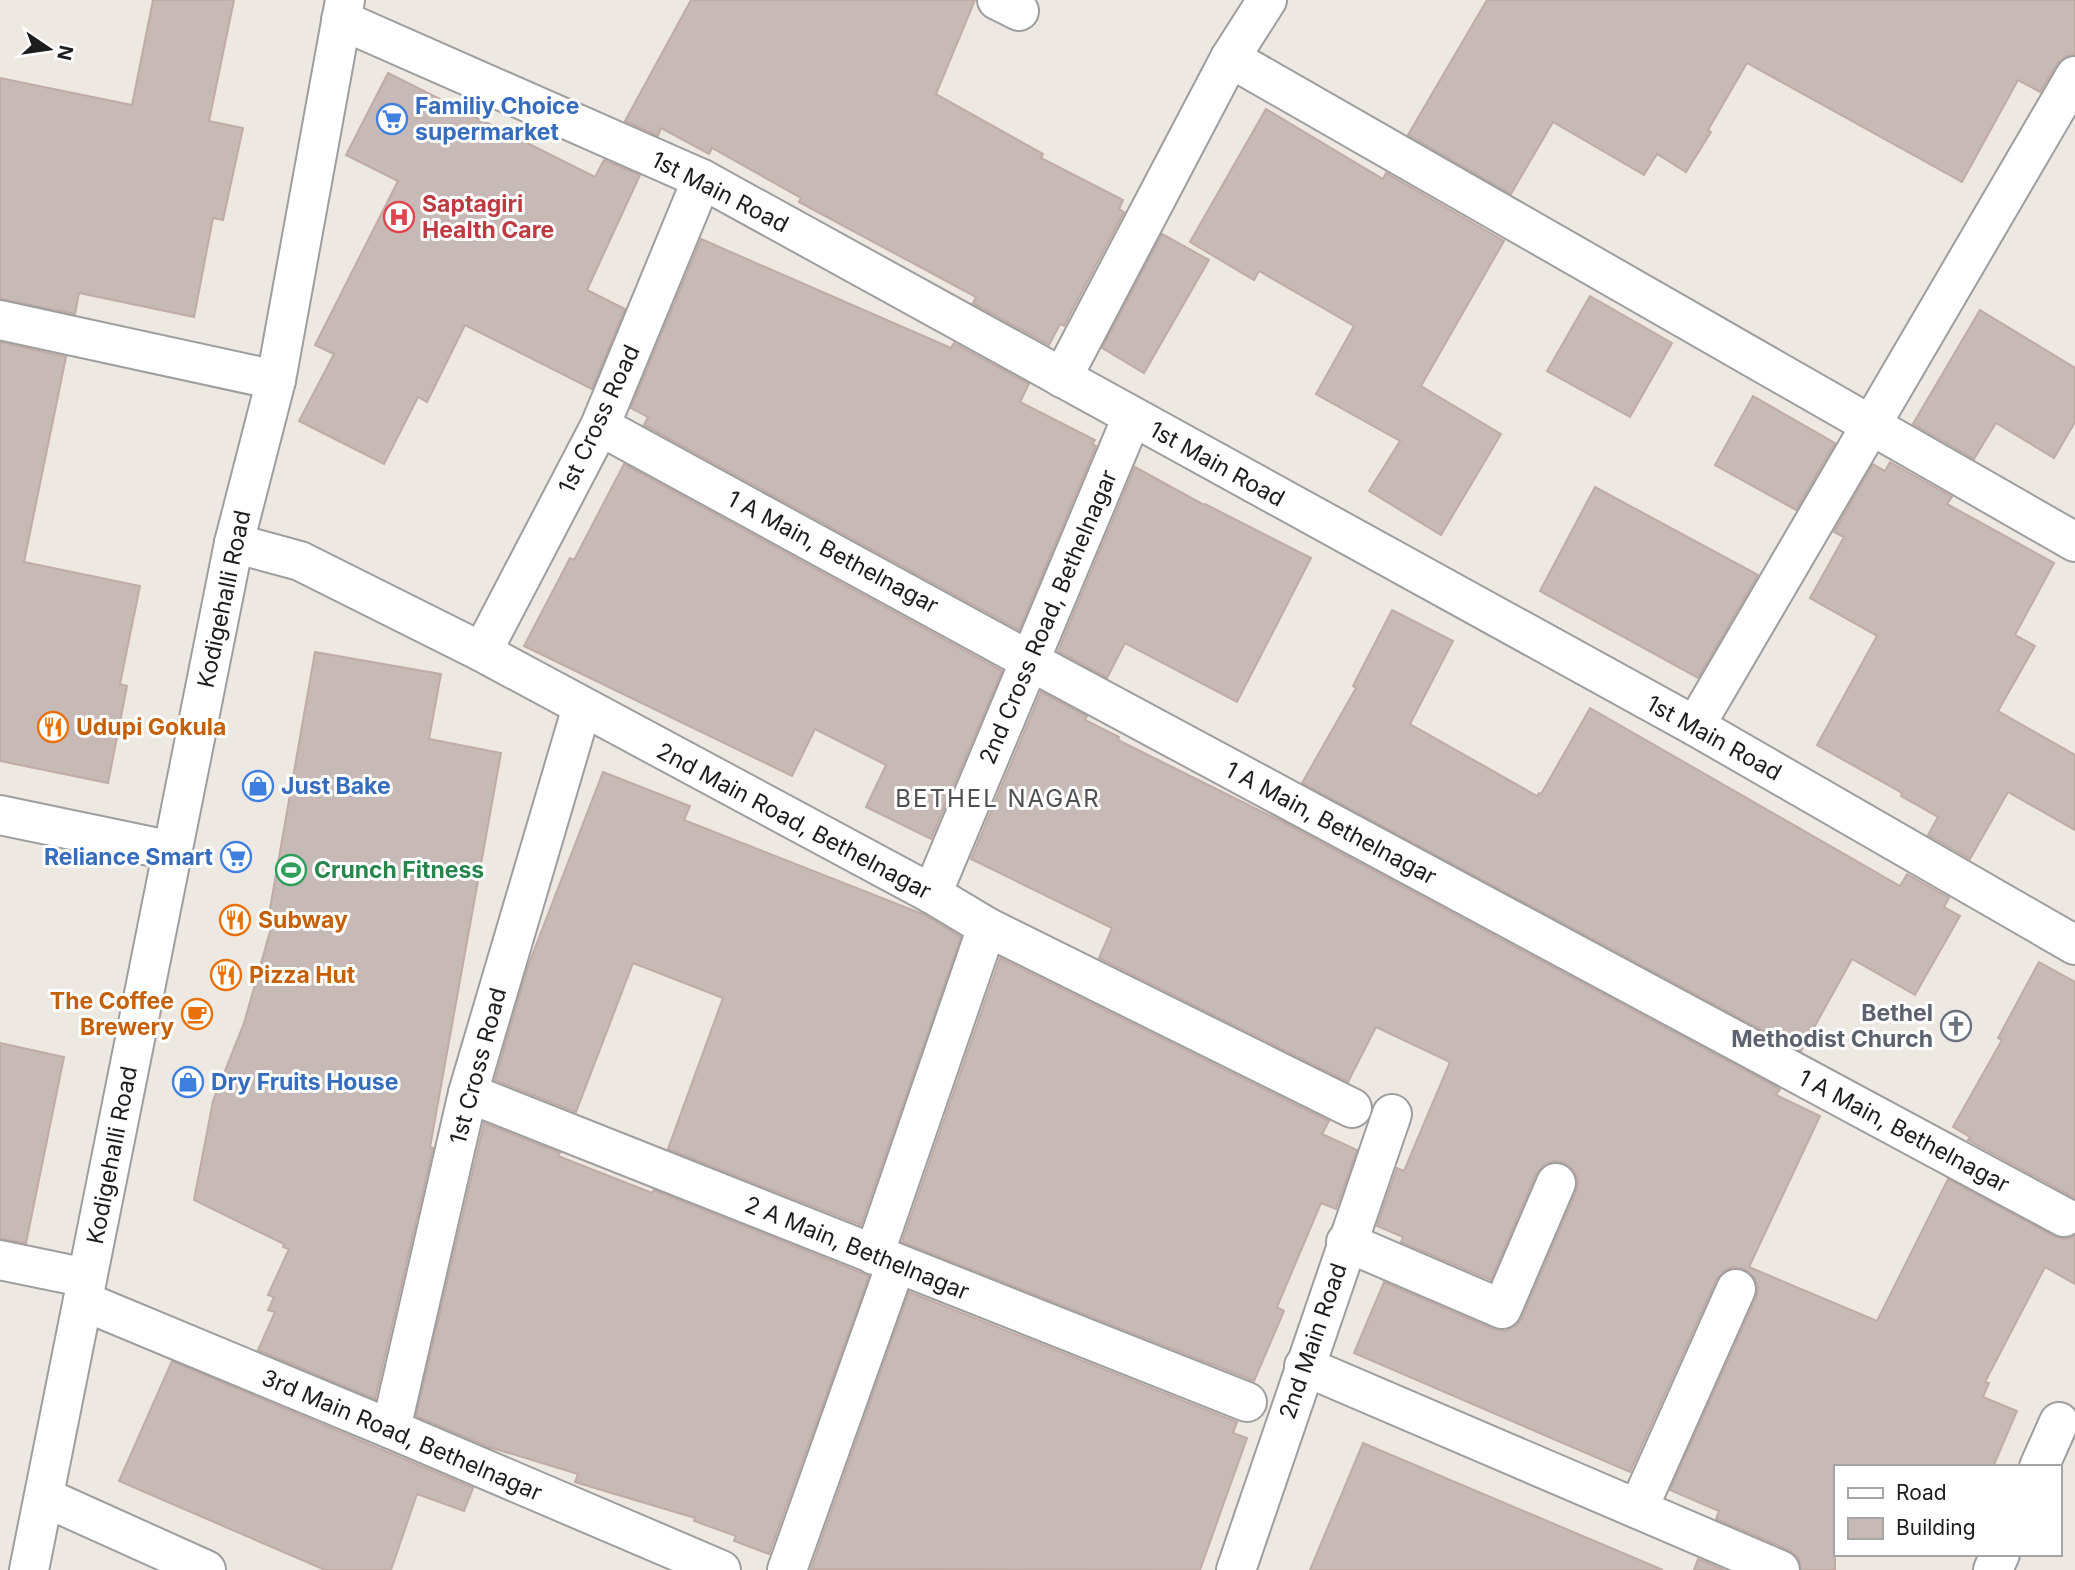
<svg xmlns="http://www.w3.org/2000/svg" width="2075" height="1570" font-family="Inter,sans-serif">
<rect width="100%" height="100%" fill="#eee8e2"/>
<!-- building -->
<g fill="#c6b9b6" stroke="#c0aba5" stroke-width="2">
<polygon points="153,0 234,0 209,121 243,128 223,220 213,218 194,317 79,293 75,314 0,299 0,78 132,105"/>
<polygon points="691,0 975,0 936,94 1043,154 1041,158 1123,200 1119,209 1124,212 1064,326 1060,324 1049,345 973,303 976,297 799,202 801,198 712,148 709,154 661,128 658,136 625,121"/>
<polygon points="1487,0 2075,0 2075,54 2065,57 2057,64 2040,92 2018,80 1962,182 1747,63 1708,130 1711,132 1686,172 1657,154 1644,175 1553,122 1511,194 1408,135"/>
<polygon points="388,73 595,177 604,160 640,175 587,290 625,309 592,389 465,325 427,402 418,397 384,464 299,421 334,354 315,345 398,181 346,155"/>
<polygon points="1266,109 1383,179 1386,173 1504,241 1421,386 1501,434 1441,535 1369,491 1400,441 1316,394 1354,326 1259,271 1254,280 1190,242"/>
<polygon points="1162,234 1209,260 1144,373 1102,348"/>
<polygon points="701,239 951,348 954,343 1029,384 1020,402 1095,440 1092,444 1096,446 1019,630 644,425 648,417 631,408"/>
<polygon points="1590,296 1672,343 1630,417 1547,371"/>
<polygon points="1980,310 2075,368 2075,422 2054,458 1996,423 1974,459 1913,424"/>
<polygon points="0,342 66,357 24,562 140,586 120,684 127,686 108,783 0,761"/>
<polygon points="1753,396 1835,443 1796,510 1715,465"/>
<polygon points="1890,462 1952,497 1947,504 2054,563 2015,635 2035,646 1998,711 2075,755 2075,830 2008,792 1970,859 1928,835 1938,817 1901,796 1902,793 1817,745 1877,636 1810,598 1844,537 1834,532 1873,464 1885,471"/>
<polygon points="624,464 1002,671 931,839 866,807 886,765 815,729 792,776 524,646 570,558 574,560"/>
<polygon points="1135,467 1204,505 1205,504 1311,558 1237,702 1125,643 1107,678 1058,651"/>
<polygon points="1595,487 1758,575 1698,678 1540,591"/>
<polygon points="1392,610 1453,641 1410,724 1537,796 1539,793 1541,794 1590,708 1900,886 1907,874 1949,898 1944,907 1960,916 1915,995 1852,959 1801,1051 1302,783 1356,688 1353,686"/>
<polygon points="315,652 441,674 429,739 501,753 430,1147 433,1148 375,1399 258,1350 275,1312 268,1310 274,1297 268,1295 289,1249 283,1247 284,1244 194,1200 213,1101 244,1023 273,921 268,920"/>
<polygon points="1041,692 1087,716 1085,720 1119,737 1118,740 1281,821 1780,1089 1776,1095 1820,1116 1749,1267 1877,1321 1948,1179 2054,1236 2064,1239 2075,1236 2075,1284 2045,1267 1985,1382 1989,1383 1983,1397 2017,1411 1993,1467 1835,1467 1835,1570 1801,1570 1798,1558 1789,1550 1716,1519 1719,1511 1670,1490 1756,1298 1758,1287 1754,1277 1744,1269 1733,1267 1724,1271 1716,1280 1630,1472 1354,1353 1384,1282 1493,1329 1505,1331 1516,1326 1522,1318 1576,1192 1578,1181 1574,1170 1565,1163 1554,1161 1544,1165 1536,1174 1491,1280 1401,1242 1403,1237 1377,1226 1397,1168 1404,1171 1450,1062 1376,1027 1348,1082 1099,958 1112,928 971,859"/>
<polygon points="603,772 690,806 684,820 925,915 961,937 861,1225 668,1149 723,998 633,963 576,1112 495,1080 528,966"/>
<polygon points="1000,958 1329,1121 1322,1134 1357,1150 1336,1209 1321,1203 1277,1307 1284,1311 1254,1381 902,1242"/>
<polygon points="2039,962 2075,982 2075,1198 1968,1140 1970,1137 1953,1127 2002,1040 1998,1038"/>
<polygon points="0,1043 64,1057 26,1243 0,1239"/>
<polygon points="484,1123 560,1153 558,1156 652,1193 654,1190 869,1276 769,1554 734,1541 736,1536 694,1521 695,1518 575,1482 578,1474 489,1447 416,1416"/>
<polygon points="909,1292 1237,1422 1233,1433 1247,1438 1200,1570 811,1569"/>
<polygon points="172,1361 473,1488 464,1511 417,1494 391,1570 325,1570 119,1481"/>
<polygon points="1363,1443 1663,1570 1310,1570"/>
<polygon points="1698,1559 1724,1570 1694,1570"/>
</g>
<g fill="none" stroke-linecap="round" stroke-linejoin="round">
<!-- minor casing -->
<g stroke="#9e9e9e" stroke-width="42">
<g id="minor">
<polyline points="997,0 1019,11"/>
<polyline points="1230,58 2075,542"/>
<polyline points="0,320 276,380"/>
<polyline points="1062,378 1230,58 1267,0"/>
<polyline points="600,426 1030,661 2064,1217"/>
<polyline points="234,543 300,561 482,652 932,894 987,927 1352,1108"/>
<polyline points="482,652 600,426 702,179"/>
<polyline points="1695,726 2075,76"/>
<polyline points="0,815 173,851"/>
<polyline points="932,894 1132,417"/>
<polyline points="468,1093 1247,1402"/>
<polyline points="1346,1242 1502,1309 1556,1183"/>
<polyline points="874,1255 987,927"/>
<polyline points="0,1260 87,1278"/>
<polyline points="83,1301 391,1429 721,1570"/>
<polyline points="1304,1366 1780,1570"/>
<polyline points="391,1429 468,1093 582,707"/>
<polyline points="2039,1467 2059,1422"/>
<polyline points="44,1497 206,1570"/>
<polyline points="1638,1509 1736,1289"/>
<polyline points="787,1570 896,1264"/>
<polyline points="1236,1570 1392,1114"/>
<polyline points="1993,1570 2000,1554"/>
</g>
</g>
<!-- tertiary casing -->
<g stroke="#9e9e9e" stroke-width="42">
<g id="tertiary">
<polyline points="341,20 702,179 1695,726 2075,945"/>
<polyline points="29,1570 234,543 276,380 345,0"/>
</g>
</g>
<!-- minor -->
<use href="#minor" stroke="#fff" stroke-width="38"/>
<!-- tertiary -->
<use href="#tertiary" stroke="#fff" stroke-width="38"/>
</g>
<!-- icons -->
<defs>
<g id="supermarket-ring" transform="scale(1.575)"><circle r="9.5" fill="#fff" stroke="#3f7fe0" stroke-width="1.5"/><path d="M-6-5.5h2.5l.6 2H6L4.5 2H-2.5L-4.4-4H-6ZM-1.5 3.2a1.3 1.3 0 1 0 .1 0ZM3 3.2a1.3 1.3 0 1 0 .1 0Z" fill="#3f7fe0"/></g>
<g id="hospital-ring" transform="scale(1.575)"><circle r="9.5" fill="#fff" stroke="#e0444e" stroke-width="1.5"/><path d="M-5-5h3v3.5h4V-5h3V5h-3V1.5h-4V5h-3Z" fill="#e0444e"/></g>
<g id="restaurant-ring" transform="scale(1.575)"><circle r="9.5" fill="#fff" stroke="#e8710a" stroke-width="1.5"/><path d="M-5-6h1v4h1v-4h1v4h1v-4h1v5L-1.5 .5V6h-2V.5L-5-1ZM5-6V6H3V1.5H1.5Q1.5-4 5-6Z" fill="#e8710a"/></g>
<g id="shop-ring" transform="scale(1.575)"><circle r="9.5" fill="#fff" stroke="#3f7fe0" stroke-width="1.5"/><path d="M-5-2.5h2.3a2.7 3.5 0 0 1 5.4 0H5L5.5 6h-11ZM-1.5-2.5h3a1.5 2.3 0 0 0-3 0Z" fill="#3f7fe0"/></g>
<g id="stadium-ring" transform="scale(1.575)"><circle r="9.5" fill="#fff" stroke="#2e9e5b" stroke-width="1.5"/><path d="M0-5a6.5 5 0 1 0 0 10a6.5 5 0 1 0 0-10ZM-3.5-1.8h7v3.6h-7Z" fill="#2e9e5b"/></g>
<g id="cafe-ring" transform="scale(1.575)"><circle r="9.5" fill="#fff" stroke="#e8710a" stroke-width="1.5"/><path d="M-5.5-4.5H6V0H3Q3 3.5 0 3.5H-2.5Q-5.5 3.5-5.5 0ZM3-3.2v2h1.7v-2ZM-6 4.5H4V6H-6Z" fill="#e8710a"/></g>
<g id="church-ring" transform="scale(1.575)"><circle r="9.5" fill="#fff" stroke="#6b7280" stroke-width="1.5"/><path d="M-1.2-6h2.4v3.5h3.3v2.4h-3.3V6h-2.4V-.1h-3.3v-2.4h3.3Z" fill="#6b7280"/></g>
</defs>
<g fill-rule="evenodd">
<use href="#supermarket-ring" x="392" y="119"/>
<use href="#hospital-ring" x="399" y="217"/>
<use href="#restaurant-ring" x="53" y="727"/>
<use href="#shop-ring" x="258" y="786"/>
<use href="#supermarket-ring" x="236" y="857"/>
<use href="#stadium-ring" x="291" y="870"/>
<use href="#restaurant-ring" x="235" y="920"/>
<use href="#restaurant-ring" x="226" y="975"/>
<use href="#cafe-ring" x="197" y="1014"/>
<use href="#church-ring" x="1956" y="1026"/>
<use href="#shop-ring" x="188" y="1082"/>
</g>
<g text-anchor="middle" stroke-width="6" stroke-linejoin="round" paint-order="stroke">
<!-- shop labels -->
<g font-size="23" font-weight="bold" fill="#366cbe" stroke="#fff" text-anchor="start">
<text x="415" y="114">Familiy Choice<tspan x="415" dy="26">supermarket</tspan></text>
<text x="281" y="794">Just Bake</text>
<text x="213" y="865" text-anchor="end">Reliance Smart</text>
<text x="211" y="1090">Dry Fruits House</text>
</g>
<!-- street labels -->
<g font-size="23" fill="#1d1d1d" stroke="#fff">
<text transform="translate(720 192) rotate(27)" y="8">1st Main Road</text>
<text transform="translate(599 419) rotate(-65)" y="8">1st Cross Road</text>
<text transform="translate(1217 464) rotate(29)" y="8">1st Main Road</text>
<text transform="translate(833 552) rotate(28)" y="8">1 A Main, Bethelnagar</text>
<text transform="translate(224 599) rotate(-78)" y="8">Kodigehalli Road</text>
<text transform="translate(1048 617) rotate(-67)" y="8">2nd Cross Road, Bethelnagar</text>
<text transform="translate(1714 738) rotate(29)" y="8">1st Main Road</text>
<text transform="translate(794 821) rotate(28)" y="8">2nd Main Road, Bethelnagar</text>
<text transform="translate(1331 823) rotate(28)" y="8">1 A Main, Bethelnagar</text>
<text transform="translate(478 1066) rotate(-75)" y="8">1st Cross Road</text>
<text transform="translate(1904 1131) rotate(28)" y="8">1 A Main, Bethelnagar</text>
<text transform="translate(112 1155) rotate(-79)" y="8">Kodigehalli Road</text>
<text transform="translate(857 1248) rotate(22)" y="8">2 A Main, Bethelnagar</text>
<text transform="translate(1313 1341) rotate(-71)" y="8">2nd Main Road</text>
<text transform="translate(402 1435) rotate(23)" y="8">3rd Main Road, Bethelnagar</text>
</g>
<!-- health labels -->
<g font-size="23" font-weight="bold" fill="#be3a42" stroke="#fff" text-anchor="start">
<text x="422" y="212">Saptagiri<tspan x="422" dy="26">Health Care</tspan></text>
</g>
<!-- food labels -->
<g font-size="23" font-weight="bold" fill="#c56008" stroke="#fff" text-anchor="start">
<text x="76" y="735">Udupi Gokula</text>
<text x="258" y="928">Subway</text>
<text x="249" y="983">Pizza Hut</text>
<text x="174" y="1009" text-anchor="end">The Coffee<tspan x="174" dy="26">Brewery</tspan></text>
</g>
<!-- leisure labels -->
<g font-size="23" font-weight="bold" fill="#27864d" stroke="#fff" text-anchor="start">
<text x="314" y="878">Crunch Fitness</text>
</g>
<!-- worship labels -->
<g font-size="23" font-weight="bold" fill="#5b616d" stroke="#fff" text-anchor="end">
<text x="1933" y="1021">Bethel<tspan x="1933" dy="26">Methodist Church</tspan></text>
</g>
<!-- neighbourhood labels -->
<g font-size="24" letter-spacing="2" fill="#505050" stroke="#fff">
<text x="998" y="807">BETHEL NAGAR</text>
</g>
</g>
<!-- legend -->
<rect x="1834" y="1465" width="228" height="91" fill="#ffffff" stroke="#a5a5a5" stroke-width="2"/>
<rect x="1848" y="1488" width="35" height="10" fill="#ffffff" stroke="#a5a5a5" stroke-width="2"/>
<text x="1896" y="1500" font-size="21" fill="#1d1d1d">Road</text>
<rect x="1848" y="1518" width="35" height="21" fill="#c6b9b6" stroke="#a5a5a5" stroke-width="2"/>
<text x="1896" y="1535" font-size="21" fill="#1d1d1d">Building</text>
<!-- north arrow -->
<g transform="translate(49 49) rotate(103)" stroke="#ffffff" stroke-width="5" paint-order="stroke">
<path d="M0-5L12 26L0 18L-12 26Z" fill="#1d1d1d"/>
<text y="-10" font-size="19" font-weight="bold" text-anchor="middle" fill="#1d1d1d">N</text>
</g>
</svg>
